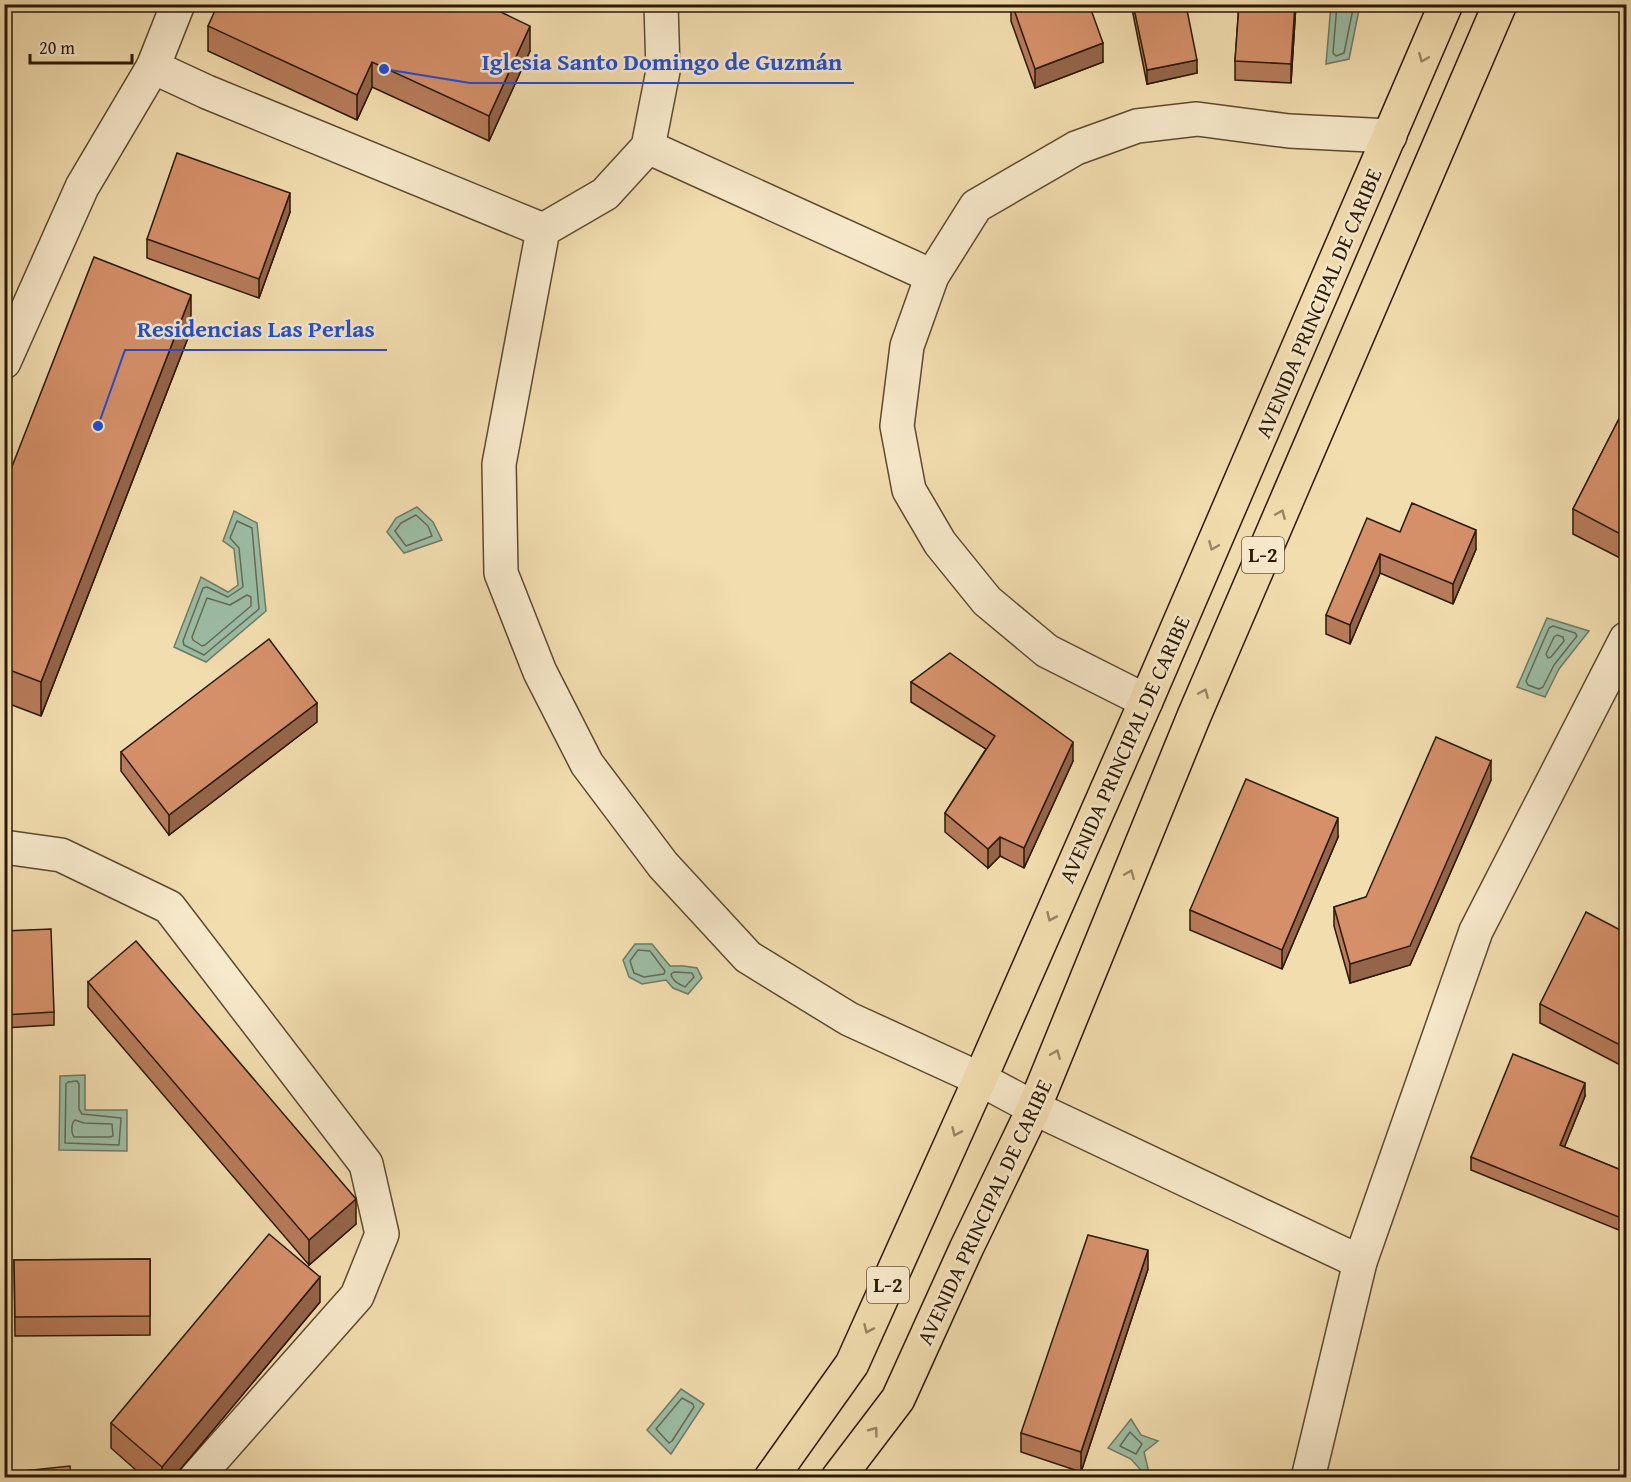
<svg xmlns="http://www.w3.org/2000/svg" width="1631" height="1482" font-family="'Gentium Book Plus',serif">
<rect width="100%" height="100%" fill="#f2ddaf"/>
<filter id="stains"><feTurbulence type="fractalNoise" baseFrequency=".00333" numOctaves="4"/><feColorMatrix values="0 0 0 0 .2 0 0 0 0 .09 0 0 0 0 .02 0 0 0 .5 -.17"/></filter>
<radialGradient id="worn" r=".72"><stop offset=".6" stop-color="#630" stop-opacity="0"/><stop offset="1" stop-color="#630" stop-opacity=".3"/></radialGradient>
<!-- water -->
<g fill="#9cbda5" stroke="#6e7b64" stroke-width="1.5">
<polygon points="1331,5 1360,5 1349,59 1326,64"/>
<polygon points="417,507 433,522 442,540 404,553 387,532 396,518"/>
<polygon points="234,511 257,523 266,611 206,662 174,647 201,577 228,592 238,585 234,549 223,541"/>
<polygon points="1547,618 1589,631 1559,669 1545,697 1517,687"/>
<polygon points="635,944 652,944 670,966 684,966 697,968 702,978 688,994 673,988 666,980 642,984 629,977 623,960"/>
<polygon points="85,1075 85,1110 127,1110 127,1151 59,1150 60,1076"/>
<polygon points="681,1389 704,1404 671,1454 647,1430"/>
<polygon points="1131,1419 1141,1435 1158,1441 1144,1452 1150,1477 1147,1477 1131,1459 1108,1448"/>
</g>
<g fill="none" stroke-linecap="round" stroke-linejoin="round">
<!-- shore -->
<g stroke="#636b54" stroke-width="1.5">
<polyline points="1337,4 1333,53 1336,56 1344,53 1354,4"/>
<polygon points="416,515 428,526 432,536 406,546 395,531 401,523"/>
<polygon points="237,521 252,528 259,609 204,655 184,645 183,641 203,588 207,587 228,597 243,587 239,548 230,538"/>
<polygon points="247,595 251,597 251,606 205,645 202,646 193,640 192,637 207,598 230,605"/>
<polygon points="1553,626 1575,633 1577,636 1554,665 1543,687 1539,689 1528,685 1526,681 1549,628"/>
<polygon points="1557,635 1563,637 1564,641 1551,657 1548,658 1546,654 1554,637"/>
<polygon points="638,950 650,951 665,971 664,974 644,977 634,973 630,961"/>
<path d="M674,972l18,1 2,4 -9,10c-6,-3 -13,-6 -14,-13z"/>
<polygon points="77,1081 79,1084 79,1109 82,1114 121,1118 119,1145 65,1143 66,1084 68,1082"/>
<path d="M75,1120l9,3 28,1 1,12 -3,1h-36c-3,-4 -3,-14 1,-17z"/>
<polygon points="682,1398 693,1404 694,1407 672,1441 669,1443 656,1429"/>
<polygon points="1130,1432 1142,1444 1136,1454 1120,1446"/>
</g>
<!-- minor casing -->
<g stroke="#5c4a2e" stroke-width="36">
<g id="minor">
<polyline points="661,4 663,71 648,147 605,194 543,230 499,464 501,573 540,672 587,764 663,865 748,957 849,1019 980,1079 1034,1108 1360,1262"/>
<polyline points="153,67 207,92 543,230"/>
<polyline points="648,147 932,276"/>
<polyline points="4,362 82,187 153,67 178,4"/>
<polyline points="1146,701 1047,651 987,601 940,543 909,490 897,426 907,346 932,276 976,206 1076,148 1137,126 1197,119 1289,131 1390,136"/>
<polyline points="4,847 61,855 169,907 366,1164 382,1234 357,1296 196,1478"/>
<polyline points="1308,1478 1360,1262 1476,931 1626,639"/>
</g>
</g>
<!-- primary casing -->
<g stroke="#2a1903" stroke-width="36">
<g id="primary">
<polyline points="771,1478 852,1364 980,1079 1146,701 1446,4"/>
<polyline points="838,1478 898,1399 966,1249 1034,1108 1194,716 1500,4"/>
</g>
</g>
<!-- minor -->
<use href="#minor" stroke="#f7e9cb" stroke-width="33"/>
<!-- primary -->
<use href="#primary" stroke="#f2ddaf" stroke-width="33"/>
</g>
<!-- wall -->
<g fill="#b77c5b" stroke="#2a1903" stroke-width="1.5">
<polygon points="1011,4 1089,4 1103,62 1035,88 1011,21"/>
<polygon points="1131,4 1185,4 1197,73 1147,84"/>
<polygon points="1239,4 1296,4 1291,83 1235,80 1235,61"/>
<polygon points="208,26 530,51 489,141 372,87 357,120 208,51"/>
<polygon points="290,212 259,298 147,258 147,239"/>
<polygon points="191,330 41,716 4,702 4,487"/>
<polygon points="1626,405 1626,561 1573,534 1573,509"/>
<polygon points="1400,532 1476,549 1453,604 1380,573 1350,644 1326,634 1326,615"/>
<polygon points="911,682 1073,761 1024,868 1000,856 988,868 945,832 945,813 986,749 911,702"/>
<polygon points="317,722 169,835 121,771 121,752"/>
<polygon points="1491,780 1410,965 1350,983 1334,926 1334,907 1366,897"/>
<polygon points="1338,837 1282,969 1190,930 1190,910"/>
<polygon points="4,931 54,1012 54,1025 4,1028"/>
<polygon points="1626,933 1626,1068 1540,1023 1540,1004"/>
<polygon points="88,982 356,1224 309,1265 88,1007"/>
<polygon points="1585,1096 1564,1147 1626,1172 1626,1233 1471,1170 1471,1157"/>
<polygon points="150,1259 150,1335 15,1336 14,1260"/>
<polygon points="1148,1269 1081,1472 1021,1452 1021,1433"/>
<polygon points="320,1302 173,1478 145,1478 111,1448 111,1423"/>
</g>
<!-- shaded-wall -->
<g fill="#95654a" stroke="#2a1903" stroke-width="1.5">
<polygon points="1295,4 1296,4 1291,83 1291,64"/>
<polygon points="530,26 530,51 489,141 489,116"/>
<polygon points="1103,43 1103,62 1035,88 1035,69"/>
<polygon points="1197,60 1197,73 1147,84 1147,70"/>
<polygon points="372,62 372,87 357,120 357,95"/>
<polygon points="290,193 290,212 259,298 259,279"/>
<polygon points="191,295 191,330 41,716 41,682"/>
<polygon points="1476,530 1476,549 1453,604 1453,584"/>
<polygon points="1380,554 1380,573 1350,644 1350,625"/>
<polygon points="317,703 317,722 169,835 169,815"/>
<polygon points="1073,742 1073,761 1024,868 1024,848"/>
<polygon points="1491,761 1491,780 1410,965 1350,983 1350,964"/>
<polygon points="1338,818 1338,837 1282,969 1282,950"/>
<polygon points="1000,837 1000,856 988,868 988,849"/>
<polygon points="1585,1083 1585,1096 1560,1158 1560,1145"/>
<polygon points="356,1199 356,1224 309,1265 309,1240"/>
<polygon points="1148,1250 1148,1269 1081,1472 1081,1452"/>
<polygon points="320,1277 320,1302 173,1478 162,1478 162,1467"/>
</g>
<!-- building -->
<g fill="#d5906a" stroke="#2a1903" stroke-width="1.5">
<polygon points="218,4 484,4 530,26 489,116 372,62 357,95 208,26"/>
<polygon points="1012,4 1089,4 1103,43 1035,69"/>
<polygon points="1133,4 1186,5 1197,60 1147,70"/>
<polygon points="1239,4 1295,4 1291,64 1235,61"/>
<polygon points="177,153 290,193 259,279 147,239"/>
<polygon points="94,257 191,295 41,682 4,668 4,487"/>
<polygon points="1626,405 1626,537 1573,509"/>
<polygon points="1412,503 1476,530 1453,584 1380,554 1350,625 1326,615 1367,518 1400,532"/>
<polygon points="269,639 317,703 169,815 121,752"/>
<polygon points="950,653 1073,742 1024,848 1000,837 988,849 945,813 995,736 911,682"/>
<polygon points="1436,737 1491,761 1410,946 1350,964 1334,907 1366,897"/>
<polygon points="1246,779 1338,818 1282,950 1190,910"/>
<polygon points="1586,912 1626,933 1626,1048 1540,1004"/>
<polygon points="51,929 54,1012 4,1015 4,931"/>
<polygon points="136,941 356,1199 309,1240 88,982"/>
<polygon points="1513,1054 1585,1083 1560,1145 1626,1172 1626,1220 1471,1157"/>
<polygon points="269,1234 320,1277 162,1467 111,1423"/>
<polygon points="1088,1235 1148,1250 1081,1452 1021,1433"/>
<polygon points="150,1259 150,1316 15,1317 14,1260"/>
<polygon points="70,1466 71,1478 4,1478 4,1473"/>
</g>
<!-- one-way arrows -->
<defs><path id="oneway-chevron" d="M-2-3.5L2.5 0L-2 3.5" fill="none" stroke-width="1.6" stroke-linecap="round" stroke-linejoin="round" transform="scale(1.5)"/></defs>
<g stroke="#988562">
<use href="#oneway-chevron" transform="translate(1423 58) rotate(113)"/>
<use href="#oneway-chevron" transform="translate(1281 514) rotate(-67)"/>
<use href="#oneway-chevron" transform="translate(1213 546) rotate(113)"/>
<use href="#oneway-chevron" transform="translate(1204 693) rotate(-67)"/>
<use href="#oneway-chevron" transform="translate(1130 874) rotate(-68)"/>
<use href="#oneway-chevron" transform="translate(1051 917) rotate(114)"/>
<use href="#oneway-chevron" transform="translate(1056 1054) rotate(-68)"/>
<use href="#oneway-chevron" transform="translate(956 1132) rotate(114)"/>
<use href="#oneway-chevron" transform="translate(868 1329) rotate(114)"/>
<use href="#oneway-chevron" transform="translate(874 1431) rotate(-53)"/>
</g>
<g text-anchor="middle" stroke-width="5" stroke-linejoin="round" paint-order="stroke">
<!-- shield labels -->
<g fill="#f7e9cb" stroke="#68573f" stroke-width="1.5">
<rect x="1242" y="537" width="42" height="36" rx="4.5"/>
<rect x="867" y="1267" width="42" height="36" rx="4.5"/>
</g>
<g font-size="21" font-weight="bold" fill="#2a1903">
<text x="1263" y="562">L-2</text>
<text x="888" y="1292">L-2</text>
</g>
<!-- street labels -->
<g font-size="22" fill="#2a1903" stroke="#f7e9cb">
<text transform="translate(1318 303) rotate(-67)" y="8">AVENIDA PRINCIPAL DE CARIBE</text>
<text transform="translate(1124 749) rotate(-66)" y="8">AVENIDA PRINCIPAL DE CARIBE</text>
<text transform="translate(984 1212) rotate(-65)" y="8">AVENIDA PRINCIPAL DE CARIBE</text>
</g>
</g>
<!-- callouts -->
<path fill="none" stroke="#1d4ed8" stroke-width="2" d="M384 69L470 83H854M98 426L125 350H387"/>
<g fill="#1d4ed8" stroke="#f7e9cb" stroke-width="2">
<circle cx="384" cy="69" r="6"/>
<circle cx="98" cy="426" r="6"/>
</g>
<g font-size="24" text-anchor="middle" font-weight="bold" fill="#1d4ed8" stroke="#f7e9cb" stroke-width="5" stroke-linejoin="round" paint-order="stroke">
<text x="662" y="70">Iglesia Santo Domingo de Guzmán</text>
<text x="256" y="337">Residencias Las Perlas</text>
</g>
<!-- margin -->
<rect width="1631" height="1482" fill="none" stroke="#f2ddaf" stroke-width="24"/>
<rect x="6" y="6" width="1619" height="1470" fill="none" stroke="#2a1903" stroke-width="3"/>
<rect x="12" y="12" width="1607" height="1458" fill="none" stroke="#2a1903" stroke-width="1.5"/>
<!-- scale -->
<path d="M30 54v9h102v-9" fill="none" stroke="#2a1903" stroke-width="3"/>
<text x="39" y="54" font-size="18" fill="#2a1903" stroke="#f7e9cb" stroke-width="4.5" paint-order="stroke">20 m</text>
<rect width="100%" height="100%" filter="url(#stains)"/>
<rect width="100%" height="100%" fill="url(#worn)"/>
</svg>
